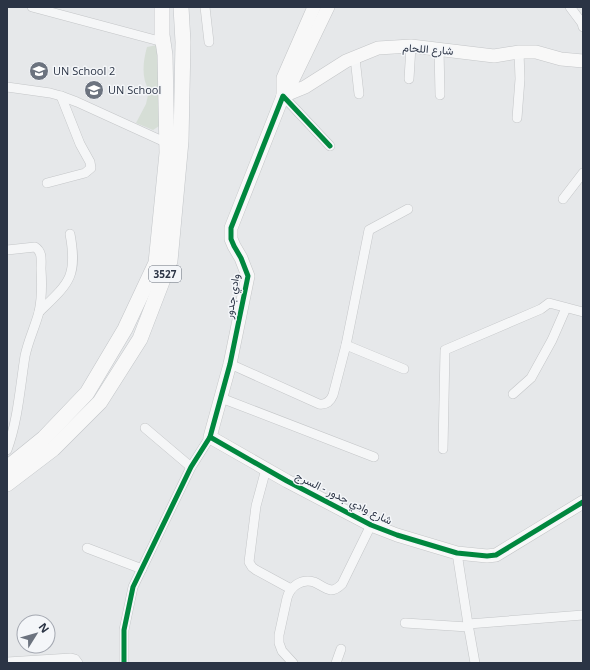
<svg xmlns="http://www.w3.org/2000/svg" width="590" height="670" font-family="'Open Sans',Vazirmatn,sans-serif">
<rect width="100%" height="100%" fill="#e6e8ea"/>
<!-- green -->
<path fill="#d6ded6" d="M157,45l5,79 -9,6 -17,-7 10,-19 3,-14c-8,-12 -6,-29 -2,-43z"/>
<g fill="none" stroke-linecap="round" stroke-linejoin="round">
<!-- street casing -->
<g stroke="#c4c6c8" stroke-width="10">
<g id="street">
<polyline points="32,7 163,42"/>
<polyline points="205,7 209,42"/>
<polyline points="570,7 582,23 583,27"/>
<polyline points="439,49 440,95"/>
<polyline points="355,58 359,94"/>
<polyline points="409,79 411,46"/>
<polyline points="7,87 50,93 61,96 77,102 167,143"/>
<polyline points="283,96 330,146"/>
<polyline points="517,118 520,79 519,52"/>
<polyline points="47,183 85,173 91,168 90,162 80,144 61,96"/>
<polyline points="563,199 583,173"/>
<path d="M7,250l28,-3c8,5 6,14 6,22 1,15 1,29 -2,43 -4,15 -11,29 -14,44 -5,32 -7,64 -18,94"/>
<path d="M39,312c30,-29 39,-35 31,-78"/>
<polyline points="346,345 404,369"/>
<path d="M230,364l89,40c6,1 11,-2 14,-9l13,-50 23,-115 39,-21"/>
<polyline points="513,394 531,378 552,340 566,308"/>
<polyline points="221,398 374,457"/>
<polyline points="145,428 191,467"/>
<polyline points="443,449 445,350 541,309 549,303 583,312"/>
<polyline points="266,469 256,506 249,562 252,567 256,570 291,589"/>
<polyline points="87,548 142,569"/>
<polyline points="457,553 468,624 475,663"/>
<polyline points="405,623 468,627"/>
<polyline points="468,624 583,615"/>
<polyline points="7,662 71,658 75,659 78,663"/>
<polyline points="124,663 124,630 133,587 191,467 210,437"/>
<path d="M293,663l-11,-12 -3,-8v-8l8,-37c3,-11 14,-20 27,-16 5,2 11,7 17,8 5,0 8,-3 11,-6l29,-59"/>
<polyline points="336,663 341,649"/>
</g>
</g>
<!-- secondary casing -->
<g stroke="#c4c6c8" stroke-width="14">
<g id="secondary">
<polyline points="328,7 288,90 283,96 231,228 231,239 234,246 241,258 248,276 230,364 210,437 287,481 371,525 397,535 457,553 487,556 496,555 583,502"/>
<polyline points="283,96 305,87 346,61 378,48 411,46 494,56 519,52 536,52 561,59 583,61"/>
<polyline points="283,96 283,78 314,7"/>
</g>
</g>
<!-- primary casing -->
<g stroke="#c2c5c8" stroke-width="16">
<g id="primary">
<polyline points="7,468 44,438 87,393 125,329 156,263 167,153 165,55 162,35 162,7"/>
<polyline points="7,484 53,449 100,402 140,339 170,261 181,141 183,42 181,7"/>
</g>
</g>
<!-- street -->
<use href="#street" stroke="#f5f6f7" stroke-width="9"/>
<!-- secondary -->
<use href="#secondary" stroke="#f8f8f8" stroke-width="13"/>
<!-- primary -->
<use href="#primary" stroke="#f8f8f8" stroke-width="15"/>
<!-- cycleway casing -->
<g stroke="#f4f6f9" stroke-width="8">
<g id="cycleway">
<polyline points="210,437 287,481 371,525 397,535 457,553 487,556 496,555 583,502"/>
<polyline points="124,663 124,630 133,587 191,467 210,437 230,364 248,276 241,258 234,246 231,239 231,228 283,96 330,146"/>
</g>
</g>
<!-- cycleway -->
<use href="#cycleway" stroke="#00873e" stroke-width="5"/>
</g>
<!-- icons -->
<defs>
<g id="school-disc" transform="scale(1)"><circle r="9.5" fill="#6c737f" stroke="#f4f6f9"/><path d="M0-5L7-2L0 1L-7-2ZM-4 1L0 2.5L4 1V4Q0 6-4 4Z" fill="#fff"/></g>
</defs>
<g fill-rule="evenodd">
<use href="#school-disc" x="39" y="71"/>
<use href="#school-disc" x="94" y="90"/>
</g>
<g text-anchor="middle" stroke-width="3" stroke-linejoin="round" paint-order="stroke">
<!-- shield labels -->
<rect fill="#f4f6f9" stroke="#676e7b" stroke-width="1" x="149" y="266" width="32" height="16" rx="3"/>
<g font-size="10" font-weight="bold" fill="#2b3445">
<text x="165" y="278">3527</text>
</g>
<!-- street labels -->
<g font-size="11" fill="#2b3445" stroke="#f4f6f9">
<text transform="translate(428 49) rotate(4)" y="4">شارع اللحام</text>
<text transform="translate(232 296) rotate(-81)" y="4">وادي جدور</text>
<text transform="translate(344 498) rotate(26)" y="4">شارع وادي جدور - السرج</text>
</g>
<!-- poi labels -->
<g font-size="11" fill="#2b3445" stroke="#f4f6f9" text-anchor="start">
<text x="53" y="75">UN School 2</text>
<text x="108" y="94">UN School</text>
</g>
</g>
<!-- border -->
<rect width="590" height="670" fill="none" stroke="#2b3445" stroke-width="16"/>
<!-- north arrow -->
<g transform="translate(36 634) rotate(53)"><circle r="19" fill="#f4f6f9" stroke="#a4a8b1"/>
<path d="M0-3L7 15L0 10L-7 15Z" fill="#6c737f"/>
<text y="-6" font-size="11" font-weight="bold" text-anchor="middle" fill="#2b3445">N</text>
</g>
</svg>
